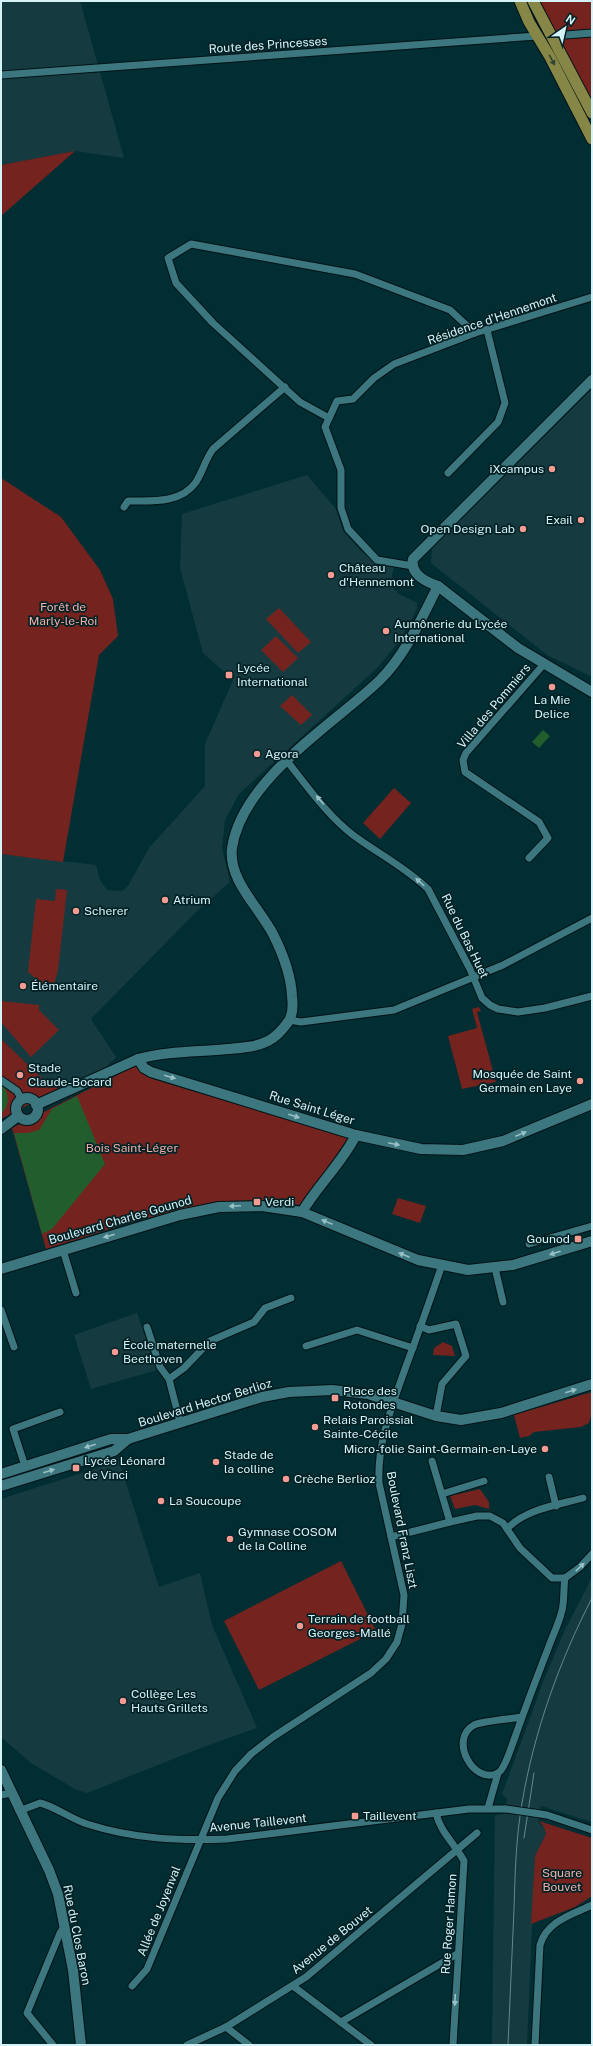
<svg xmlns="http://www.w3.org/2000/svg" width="593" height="2046" font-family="'Public Sans',sans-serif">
<rect width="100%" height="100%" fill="#002e33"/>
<!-- built -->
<g fill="#153b40">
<polygon points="1,1 80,1 124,158 75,151 1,165"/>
<polygon points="592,389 592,677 547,655 431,563 432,548"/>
<polygon points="307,475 336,509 343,531 360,550 372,560 394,566 391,582 394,589 399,594 417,603 417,609 401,639 377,668 239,794 225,820 222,848 230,882 197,911 91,1019 116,1057 102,1071 60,1088 49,1085 1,1039 1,854 96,865 100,880 107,890 122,891 128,886 149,848 205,786 205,744 233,680 203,653 180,568 182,514"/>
<polygon points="137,1313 157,1370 91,1389 74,1335"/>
<polygon points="119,1461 159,1587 200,1573 212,1625 257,1728 206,1746 87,1793 75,1789 31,1763 1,1737 1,1499"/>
<polygon points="592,1577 592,1822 541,1806 538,1822 544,1827 546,1834 535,1856 527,2045 492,2045 495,1815 504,1814 507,1799 502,1794 545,1677 564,1632"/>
</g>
<!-- green -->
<g fill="#75231e">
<polygon points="534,1 592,1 592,109"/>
<polygon points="75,151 1,216 1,165"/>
<polygon points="1,478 61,517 100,570 113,599 118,636 99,655 63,862 1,854"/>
<polygon points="279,608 311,642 298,653 266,619"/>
<polygon points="276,636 298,658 283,672 261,650"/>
<polygon points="292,695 312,715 301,725 280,706"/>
<polygon points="394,788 411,803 380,839 363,823"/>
<polygon points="56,889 67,890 58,970 52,992 28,972 36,899 55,901"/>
<polygon points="1,1001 39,1005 39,1010 59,1030 31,1057 1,1022"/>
<polygon points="479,1007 481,1011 477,1012 496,1082 462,1089 448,1036 477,1028 472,1009"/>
<polygon points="1,1039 49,1085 60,1088 1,1119"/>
<polygon points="135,1066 153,1079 348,1138 301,1205 261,1200 230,1201 142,1219 46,1249 12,1128"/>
<polygon points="398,1198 426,1206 420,1223 392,1214"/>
<polygon points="443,1342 452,1346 455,1356 433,1355 434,1348"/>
<polygon points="592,1392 592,1412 589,1423 581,1427 534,1432 529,1436 520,1438 514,1415"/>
<polygon points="480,1489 489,1502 489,1509 475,1505 455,1509 450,1496"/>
<polygon points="341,1561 376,1631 259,1690 224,1621"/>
<polygon points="539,1821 592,1838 592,1896 575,1907 531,1924 535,1856 546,1834 544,1827"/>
</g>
<!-- water -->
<g fill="#225e2d">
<polygon points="543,730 550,736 539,748 532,742"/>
<path d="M1,1084c9,7 9,23 0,29z"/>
<polygon points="77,1096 105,1164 52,1229 42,1234 14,1133 28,1133 39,1130 52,1109"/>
</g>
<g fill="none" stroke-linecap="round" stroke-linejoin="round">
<!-- street casing -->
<g stroke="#031316" stroke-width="9">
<g id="street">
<polyline points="552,36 592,33"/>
<polyline points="1,75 537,36"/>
<polyline points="329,418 300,402 213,323 176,283 168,258 191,244 355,274 450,310 475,333"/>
<polyline points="448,473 498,422 505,403 487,330"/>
<path d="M124,507l4,-6c22,0 53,3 68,-19 7,-11 9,-22 17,-33l72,-62"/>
<polyline points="413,566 377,560 348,529 341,508 341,470 325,427 337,401 353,399 374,378 394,364 475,333 592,297"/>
<path d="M287,761c20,25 40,54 66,74 24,18 52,32 75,54l42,80 12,29 8,7 8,4 20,3 27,-4 47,-12"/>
<polyline points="529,858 548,838 539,822 465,772 463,760 466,753 544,664"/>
<polyline points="289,1020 301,1022 394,1010 503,965 592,918"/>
<polyline points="1,1080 17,1091 22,1100"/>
<polyline points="529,1244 592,1226"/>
<polyline points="63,1250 76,1293"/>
<polyline points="495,1268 503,1302"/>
<polyline points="1,1310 14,1347"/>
<polyline points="420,1326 429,1330 456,1324 466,1356 442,1384 436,1416"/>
<polyline points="147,1327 160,1367 169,1379 180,1422"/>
<polyline points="306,1346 357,1330 413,1348"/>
<polyline points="169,1379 184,1368 210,1341 254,1322 265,1308 291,1298"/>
<polyline points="432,1461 450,1522"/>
<polyline points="25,1466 13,1429 60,1412"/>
<polyline points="549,1477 556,1506"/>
<polyline points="442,1494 484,1481"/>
<path d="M507,1529c18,-20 51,-24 76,-31"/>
<polyline points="391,1537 450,1522 477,1516 490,1516 503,1523 520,1548 552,1578 565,1578"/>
<polyline points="565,1578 580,1567 592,1554"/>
<path d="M522,1717c-11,2 -40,4 -48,8 -26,14 0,61 24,48 7,-4 13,-26 16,-33 11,-32 23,-63 35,-94 4,-11 9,-21 12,-32 4,-10 2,-24 4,-36"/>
<polyline points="1,1795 11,1793"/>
<polyline points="488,1808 498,1773"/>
<path d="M19,1811l21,-8c14,3 31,16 47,21 47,15 92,17 140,15l242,-30h37"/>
<path d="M436,1813c4,19 19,31 28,48l-11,184"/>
<polyline points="534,1813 547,1815 592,1830"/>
<path d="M132,1986l15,-17 71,-171 17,-27 16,-17 22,-17 98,-64 15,-14 11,-17 5,-18 2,-29 -25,-112c-2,-40 13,-77 26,-114 13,-35 25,-69 37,-104"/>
<polyline points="293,1986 371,2045"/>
<polyline points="341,2022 457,1954"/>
<polyline points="226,2027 249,2045"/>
<polyline points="53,2045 27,2013 60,1933 64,1927"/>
<polyline points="187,2045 226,2027 306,1977 477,1833"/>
<path d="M535,2045l5,-100c7,-24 31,-30 52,-40"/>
</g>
</g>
<!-- secondary casing -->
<g stroke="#031316" stroke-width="12">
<g id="secondary">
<path d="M592,380l-179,179c-3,15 13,23 25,27l80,62 74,44"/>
<polyline points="138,1059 144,1068 151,1072 356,1135 421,1149 463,1150 503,1141 592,1104"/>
<circle cx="27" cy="1109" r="11"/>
<path d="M36,1105l102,-46c29,-8 60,-7 90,-10 13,-1 28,-2 40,-8 8,-4 15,-12 20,-19 5,-7 5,-18 4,-26 -1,-21 -10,-44 -19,-62 -14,-27 -45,-54 -41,-86 10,-69 101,-123 148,-168 26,-26 41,-61 58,-94"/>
<polyline points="1,1129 18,1116"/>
<path d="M302,1212c16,-27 40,-49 54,-77"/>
<polyline points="1,1269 180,1215 219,1207 262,1206 302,1212 418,1260 468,1270 513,1265 592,1241"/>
<polyline points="1,1474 111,1439 128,1439 262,1397 289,1392 332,1390 368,1394 436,1416 461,1420 501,1413 592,1384"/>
<polyline points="1,1486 114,1451 128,1439"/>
<polyline points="1,1770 49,1870 58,1894 73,1970 81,2045"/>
</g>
</g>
<!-- primary casing -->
<g stroke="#031316" stroke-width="13">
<g id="primary">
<polyline points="520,1 529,22 550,57 592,139"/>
<polyline points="533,1 592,113"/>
</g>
</g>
<!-- street -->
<use href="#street" stroke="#3c767e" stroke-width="7"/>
<!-- secondary -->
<use href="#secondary" stroke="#3c767e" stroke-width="10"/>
<!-- primary -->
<use href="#primary" stroke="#868646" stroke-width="11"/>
<!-- tram -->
<g stroke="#63898e" stroke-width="1">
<polyline points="524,1838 534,1773"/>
<path d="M508,2045c2,-45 4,-91 6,-136 1,-35 2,-71 8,-106 12,-71 37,-141 70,-205"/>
</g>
<!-- street-bridge casing -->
<g stroke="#031316" stroke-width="9" stroke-linecap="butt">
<polyline id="street-bridge" points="506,1809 534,1813"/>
</g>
<!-- street-bridge -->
<use href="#street-bridge" stroke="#3c767e" stroke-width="7"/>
</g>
<!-- one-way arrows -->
<defs><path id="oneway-solid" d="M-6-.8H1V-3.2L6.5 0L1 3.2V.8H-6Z"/></defs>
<use fill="#314531" href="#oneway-solid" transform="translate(552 60) rotate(62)"/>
<g fill="#98c0c7">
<use href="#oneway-solid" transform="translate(320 800) rotate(-130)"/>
<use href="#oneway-solid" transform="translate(420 882) rotate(-138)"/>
<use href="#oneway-solid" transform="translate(170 1077) rotate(16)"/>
<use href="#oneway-solid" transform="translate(294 1116) rotate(17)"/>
<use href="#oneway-solid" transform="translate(521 1134) rotate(-22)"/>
<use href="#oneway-solid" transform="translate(394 1144) rotate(12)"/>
<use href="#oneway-solid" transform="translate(235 1206) rotate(177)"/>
<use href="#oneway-solid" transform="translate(327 1222) rotate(-158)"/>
<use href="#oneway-solid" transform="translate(109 1236) rotate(164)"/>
<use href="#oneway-solid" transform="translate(555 1253) rotate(162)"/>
<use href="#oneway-solid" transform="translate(404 1255) rotate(-157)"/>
<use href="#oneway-solid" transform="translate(571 1391) rotate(-17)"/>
<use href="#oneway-solid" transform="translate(90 1446) rotate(162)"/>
<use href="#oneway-solid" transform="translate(49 1471) rotate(-17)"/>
<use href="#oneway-solid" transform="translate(580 1567) rotate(-43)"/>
<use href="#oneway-solid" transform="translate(455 2000) rotate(93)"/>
</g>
<!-- markers -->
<g fill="#f59c92" stroke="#032226" stroke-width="1.5">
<circle cx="552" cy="469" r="4"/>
<circle cx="581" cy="520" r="4"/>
<circle cx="523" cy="529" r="4"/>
<circle cx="331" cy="575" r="4"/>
<circle cx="386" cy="631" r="4"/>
<rect x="225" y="671" width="8" height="8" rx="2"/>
<circle cx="552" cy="687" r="4"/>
<circle cx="257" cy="754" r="4"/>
<circle cx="165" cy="900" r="4"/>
<circle cx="76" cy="911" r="4"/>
<circle cx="23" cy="986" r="4"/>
<circle cx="20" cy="1075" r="4"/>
<circle cx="580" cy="1081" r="4"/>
<rect x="253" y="1198" width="8" height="8" rx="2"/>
<rect x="574" y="1235" width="8" height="8" rx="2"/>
<circle cx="115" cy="1352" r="4"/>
<rect x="331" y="1394" width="8" height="8" rx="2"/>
<circle cx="315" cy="1427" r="4"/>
<circle cx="545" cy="1449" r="4"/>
<circle cx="216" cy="1462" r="4"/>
<rect x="72" y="1464" width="8" height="8" rx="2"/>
<circle cx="286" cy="1479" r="4"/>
<circle cx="161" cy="1501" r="4"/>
<circle cx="230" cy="1539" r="4"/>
<circle cx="300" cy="1626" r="4"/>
<circle cx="123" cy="1701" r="4"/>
<rect x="351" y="1812" width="8" height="8" rx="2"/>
</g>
<g text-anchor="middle" stroke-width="3.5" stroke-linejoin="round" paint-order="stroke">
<!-- street labels -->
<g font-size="12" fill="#d5f2f7" stroke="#032226">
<text transform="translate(268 45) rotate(-4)" y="4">Route des Princesses</text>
<text transform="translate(492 319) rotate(-19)" y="4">Résidence d'Hennemont</text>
<text transform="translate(494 706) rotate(-50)" y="4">Villa des Pommiers</text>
<text transform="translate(465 936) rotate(64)" y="4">Rue du Bas Huet</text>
<text transform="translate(312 1108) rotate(17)" y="4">Rue Saint Léger</text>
<text transform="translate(120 1220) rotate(-16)" y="4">Boulevard Charles Gounod</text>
<text transform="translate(205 1403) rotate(-17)" y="4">Boulevard Hector Berlioz</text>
<text transform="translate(402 1530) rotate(79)" y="4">Boulevard Franz Liszt</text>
<text transform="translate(258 1823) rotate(-6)" y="4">Avenue Taillevent</text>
<text transform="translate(159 1911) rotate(-68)" y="4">Allée de Joyenval</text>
<text transform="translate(449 1924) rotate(-86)" y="4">Rue Roger Hamon</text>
<text transform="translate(77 1935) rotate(79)" y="4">Rue du Clos Baron</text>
<text transform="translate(332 1940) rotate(-39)" y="4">Avenue de Bouvet</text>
</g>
<!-- poi labels -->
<g font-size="12" fill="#d5f2f7" stroke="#032226" text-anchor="start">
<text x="544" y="473" text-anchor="end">iXcampus</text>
<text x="573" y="524" text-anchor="end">Exail</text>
<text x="515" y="533" text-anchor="end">Open Design Lab</text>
<text x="339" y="572">Château<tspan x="339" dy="14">d'Hennemont</tspan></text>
<text x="394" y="628">Aumônerie du Lycée<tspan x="394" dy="14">International</tspan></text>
<text x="237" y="672">Lycée<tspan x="237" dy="14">International</tspan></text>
<text x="552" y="704" text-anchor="middle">La Mie<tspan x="552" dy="14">Delice</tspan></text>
<text x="265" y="758">Agora</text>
<text x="173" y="904">Atrium</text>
<text x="84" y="915">Scherer</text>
<text x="31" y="990">Élémentaire</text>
<text x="28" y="1072">Stade<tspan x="28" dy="14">Claude-Bocard</tspan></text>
<text x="572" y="1078" text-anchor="end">Mosquée de Saint<tspan x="572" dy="14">Germain en Laye</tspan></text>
<text x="265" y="1206">Verdi</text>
<text x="570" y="1243" text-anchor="end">Gounod</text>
<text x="123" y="1349">École maternelle<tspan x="123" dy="14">Beethoven</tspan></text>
<text x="343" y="1395">Place des<tspan x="343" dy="14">Rotondes</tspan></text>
<text x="323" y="1424">Relais Paroissial<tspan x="323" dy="14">Sainte-Cécile</tspan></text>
<text x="537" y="1453" text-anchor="end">Micro-folie Saint-Germain-en-Laye</text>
<text x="224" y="1459">Stade de<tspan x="224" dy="14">la colline</tspan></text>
<text x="84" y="1465">Lycée Léonard<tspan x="84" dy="14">de Vinci</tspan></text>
<text x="294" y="1483">Crèche Berlioz</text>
<text x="169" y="1505">La Soucoupe</text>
<text x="238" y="1536">Gymnase COSOM<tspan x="238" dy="14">de la Colline</tspan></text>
<text x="308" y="1623">Terrain de football<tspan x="308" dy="14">Georges-Mallé</tspan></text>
<text x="131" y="1698">Collège Les<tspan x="131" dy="14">Hauts Grillets</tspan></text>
<text x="363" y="1820">Taillevent</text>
</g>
<!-- park labels -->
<g font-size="12" fill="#f1afa7" stroke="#032226">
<text x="63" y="611">Forêt de<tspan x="63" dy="14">Marly-le-Roi</tspan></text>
<text x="132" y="1152">Bois Saint-Léger</text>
<text x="562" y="1877">Square<tspan x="562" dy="14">Bouvet</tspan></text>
</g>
</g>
<!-- border -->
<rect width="593" height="2046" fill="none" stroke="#d5f2f7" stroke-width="4"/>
<!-- north arrow -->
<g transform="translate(565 28) rotate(34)" stroke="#032226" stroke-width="3" paint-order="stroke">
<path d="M0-3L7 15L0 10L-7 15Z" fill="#d5f2f7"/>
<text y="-6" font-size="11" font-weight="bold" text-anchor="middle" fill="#d5f2f7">N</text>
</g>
</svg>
